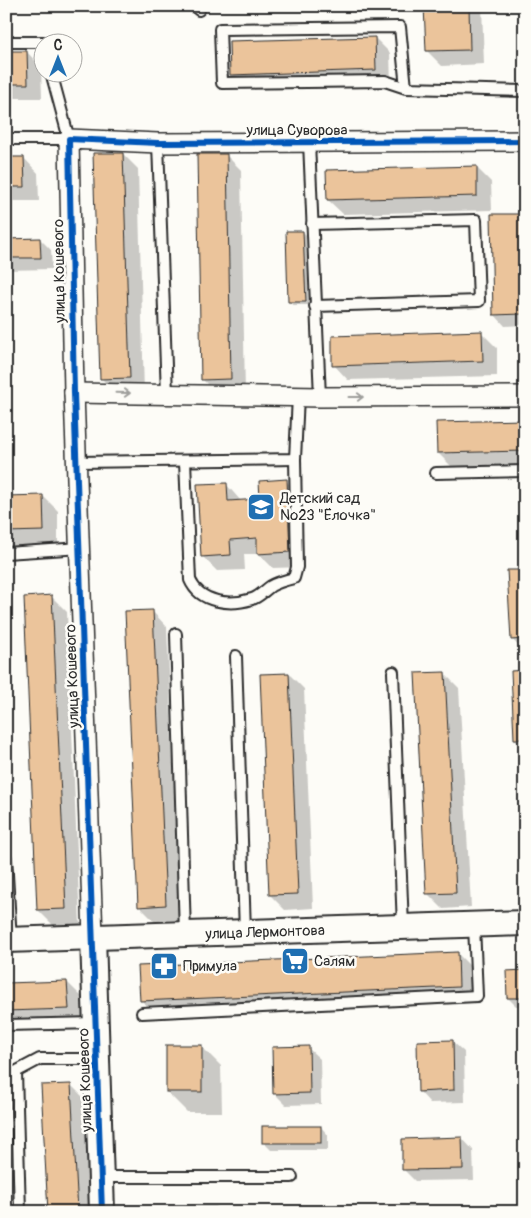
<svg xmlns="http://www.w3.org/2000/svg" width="531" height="1218" font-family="Pangolin,sans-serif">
<rect width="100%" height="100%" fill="#fdfcf7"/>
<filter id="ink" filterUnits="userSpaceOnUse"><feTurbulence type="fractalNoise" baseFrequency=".02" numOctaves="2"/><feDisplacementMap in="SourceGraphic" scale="10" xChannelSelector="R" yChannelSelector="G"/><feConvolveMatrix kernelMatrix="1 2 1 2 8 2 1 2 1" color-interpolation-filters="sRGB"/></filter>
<g filter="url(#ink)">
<!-- shadow -->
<g fill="#0003">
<polygon points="426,6 482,6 484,64 442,66 427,51"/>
<polygon points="375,38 390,53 391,85 246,89 231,74"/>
<polygon points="6,52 27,52 41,67 42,98 6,98"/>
<polygon points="123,154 138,169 144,393 116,393 101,378"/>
<polygon points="226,155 241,170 245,394 217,394 202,379"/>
<polygon points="6,158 24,158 38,173 39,201 6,201"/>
<polygon points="476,167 491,182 492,210 343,214 328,200"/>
<polygon points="520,215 525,220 525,325 505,326 494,314"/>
<polygon points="303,232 306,235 309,305 293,305 289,302"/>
<polygon points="40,239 51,250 52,269 6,270 6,240"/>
<polygon points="482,333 497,348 497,376 348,380 334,365"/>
<polygon points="525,421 525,466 453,468 438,453"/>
<polygon points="286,481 301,496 304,567 273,568 259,554 244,554 245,570 217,571 202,556 226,484 241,501 261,500"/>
<polygon points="43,496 58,511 58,546 6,547 6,497"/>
<polygon points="525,571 525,651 523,651 512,639"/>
<polygon points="52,597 67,612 80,924 53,925 38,910"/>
<polygon points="153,612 167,627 180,920 154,921 139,906"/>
<polygon points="512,672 525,672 525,750 515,740"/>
<polygon points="444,673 459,688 471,907 443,909 428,894 416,674"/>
<polygon points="289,674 304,689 313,908 285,910 270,895"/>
<polygon points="457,953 472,968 473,1001 156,1015 141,1000"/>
<polygon points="525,972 525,1005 516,1006 508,998"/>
<polygon points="67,982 87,1002 88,1029 6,1031 6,984"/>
<polygon points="452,1041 464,1052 465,1102 430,1103 419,1091"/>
<polygon points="201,1046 221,1066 222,1112 187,1112 167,1092"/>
<polygon points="308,1048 320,1059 321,1104 286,1105 274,1093"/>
<polygon points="71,1085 91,1105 96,1212 49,1212"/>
<polygon points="321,1127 328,1135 328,1150 271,1150 263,1142"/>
<polygon points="462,1138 473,1150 474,1180 415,1181 404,1170"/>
<polygon points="195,1206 216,1206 222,1212 195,1212"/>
<polygon points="408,1206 442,1206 448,1212 408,1212"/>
</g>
<!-- building -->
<g fill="#ebc49b" stroke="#2b2b2b">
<polygon points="424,6 469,6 470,50 426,51"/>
<polygon points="375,37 376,70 230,75 229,41"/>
<polygon points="6,51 27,51 28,84 6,84"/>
<polygon points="93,153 123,153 130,378 100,379"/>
<polygon points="197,154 227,154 231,379 201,380"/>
<polygon points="6,157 24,157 25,187 6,187"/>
<polygon points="477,166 477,196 327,200 326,170"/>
<polygon points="491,214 521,214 522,314 493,315"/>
<polygon points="286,231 303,231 306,302 288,302"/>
<polygon points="40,238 41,258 6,258 6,239"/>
<polygon points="482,331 483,361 332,366 332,336"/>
<polygon points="525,420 525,451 437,453 436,422"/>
<polygon points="287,479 290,552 257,554 257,538 230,540 231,555 201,557 197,484 227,483 228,501 260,499 259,481"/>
<polygon points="43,495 44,531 6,532 6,496"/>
<polygon points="507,570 525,570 525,639 511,640"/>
<polygon points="52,595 66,909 37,910 24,597"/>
<polygon points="153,610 166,905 138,907 125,611"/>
<polygon points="525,670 525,739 514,739 511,671"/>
<polygon points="445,672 456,893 426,894 415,673"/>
<polygon points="289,673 298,894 269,895 260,674"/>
<polygon points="458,952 459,987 140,1001 138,966"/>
<polygon points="525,970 525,998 507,998 506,971"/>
<polygon points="67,981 69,1009 6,1011 6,983"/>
<polygon points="453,1040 454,1090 418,1092 417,1041"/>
<rect x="166" y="1045" width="36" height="47"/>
<polygon points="309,1046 310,1093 273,1094 272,1047"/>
<polygon points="71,1084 78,1212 48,1212 41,1085"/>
<rect x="262" y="1126" width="59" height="17"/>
<polygon points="462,1137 463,1169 402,1170 402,1139"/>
</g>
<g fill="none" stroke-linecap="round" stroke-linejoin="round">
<!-- service casing -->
<g stroke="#2b2b2b" stroke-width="14">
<g id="service">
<polyline points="194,6 199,10"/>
<polyline points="6,42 43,42"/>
<polyline points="406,88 400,27 220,29 222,83 385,81 406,88 525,91"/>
<polyline points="6,139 69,139 51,72"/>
<polyline points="309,142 320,397"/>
<polyline points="158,143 167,394"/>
<polyline points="312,224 476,220 479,301 315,306"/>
<path d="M185,461l5,119c10,23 40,26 62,19 7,-2 13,-9 19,-13 7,-4 15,-6 23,-8l3,-11 -2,-108"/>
<polyline points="77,462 295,459 298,396"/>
<polyline points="436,473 525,471"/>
<polyline points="6,553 81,548"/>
<polyline points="176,634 185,934"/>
<polyline points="236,656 245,932"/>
<polyline points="393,672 403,927"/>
<polyline points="6,858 11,940"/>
<polyline points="142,1013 477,996 474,925"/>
<polyline points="6,1025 96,1023"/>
<polyline points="16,1072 20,1212"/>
<polyline points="6,1077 40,1059 97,1059"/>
<polyline points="101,1177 292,1177"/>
</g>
</g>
<!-- minor casing -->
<g stroke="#2b2b2b" stroke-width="22">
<g id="minor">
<polyline points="74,393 320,397 525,396"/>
<polyline points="93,937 74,393 69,139 158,143 525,141"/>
</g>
</g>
<!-- tertiary casing -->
<g stroke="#2b2b2b" stroke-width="28">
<g id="tertiary">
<polyline points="93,937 102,1212"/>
<polyline points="6,940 525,923"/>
</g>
</g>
<!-- service -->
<use href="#service" stroke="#fdfcf7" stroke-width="10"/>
<!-- minor -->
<use href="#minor" stroke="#fdfcf7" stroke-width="19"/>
<!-- tertiary -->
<use href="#tertiary" stroke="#fdfcf7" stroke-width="24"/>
<!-- cycleway casing -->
<g stroke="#fdfcf7" stroke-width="9">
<polyline id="cycleway" points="102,1212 74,393 69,139 158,143 525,141"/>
</g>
<!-- cycleway -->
<use href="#cycleway" stroke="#0057b8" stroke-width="6"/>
</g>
<!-- one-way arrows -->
<defs><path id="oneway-shaft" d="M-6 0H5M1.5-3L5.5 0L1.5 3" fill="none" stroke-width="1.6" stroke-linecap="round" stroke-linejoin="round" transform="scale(1.25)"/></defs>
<g stroke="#9e9e9b">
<use href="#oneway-shaft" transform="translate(123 393) rotate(1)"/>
<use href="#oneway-shaft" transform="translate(356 397)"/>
</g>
</g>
<!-- icons -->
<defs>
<g id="school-square" transform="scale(1.4375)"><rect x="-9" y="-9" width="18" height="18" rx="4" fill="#1f6fb2" stroke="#fdfcf7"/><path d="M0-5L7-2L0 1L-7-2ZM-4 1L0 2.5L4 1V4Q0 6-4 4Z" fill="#fff"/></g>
<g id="supermarket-square" transform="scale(1.4375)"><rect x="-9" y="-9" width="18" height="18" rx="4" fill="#1f6fb2" stroke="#fdfcf7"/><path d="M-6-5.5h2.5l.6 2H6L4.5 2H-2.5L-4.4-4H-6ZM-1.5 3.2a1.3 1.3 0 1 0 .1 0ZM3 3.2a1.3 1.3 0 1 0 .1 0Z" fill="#fff"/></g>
<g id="pharmacy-square" transform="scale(1.4375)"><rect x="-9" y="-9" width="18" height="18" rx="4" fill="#1f6fb2" stroke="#fdfcf7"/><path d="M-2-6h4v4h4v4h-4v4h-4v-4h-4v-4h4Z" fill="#fff"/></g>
</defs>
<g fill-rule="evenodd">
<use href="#school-square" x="261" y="507"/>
<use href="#supermarket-square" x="295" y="961"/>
<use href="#pharmacy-square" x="164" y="966"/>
</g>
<g text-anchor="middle" stroke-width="5" stroke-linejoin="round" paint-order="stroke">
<!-- street labels -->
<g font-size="15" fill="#2b2b2b" stroke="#fdfcf7">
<text x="297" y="135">улица Суворова</text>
<text transform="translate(59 271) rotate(-91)" y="5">улица Кошевого</text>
<text transform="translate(72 676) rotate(-92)" y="5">улица Кошевого</text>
<text transform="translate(265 932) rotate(-2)" y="5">улица Лермонтова</text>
<text transform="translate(85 1080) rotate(-92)" y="5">улица Кошевого</text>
</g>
<!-- poi labels -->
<g font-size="15" fill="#2b2b2b" stroke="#fdfcf7" text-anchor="start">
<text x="280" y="503">Детский сад<tspan x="280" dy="17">№23 "Ёлочка"</tspan></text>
<text x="314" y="966">Салям</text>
<text x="183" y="971">Примула</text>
</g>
</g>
<!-- margin -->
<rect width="531" height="1218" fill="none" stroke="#fdfcf7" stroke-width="25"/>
<rect x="12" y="12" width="506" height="1193" fill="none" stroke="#2b2b2b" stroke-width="2" filter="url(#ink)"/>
<!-- north arrow -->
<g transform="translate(58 58)"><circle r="24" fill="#fdfcf7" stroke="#a9a8a5"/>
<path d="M0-4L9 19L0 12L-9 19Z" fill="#1f6fb2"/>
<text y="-8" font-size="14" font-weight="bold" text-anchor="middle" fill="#2b2b2b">С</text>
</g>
</svg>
